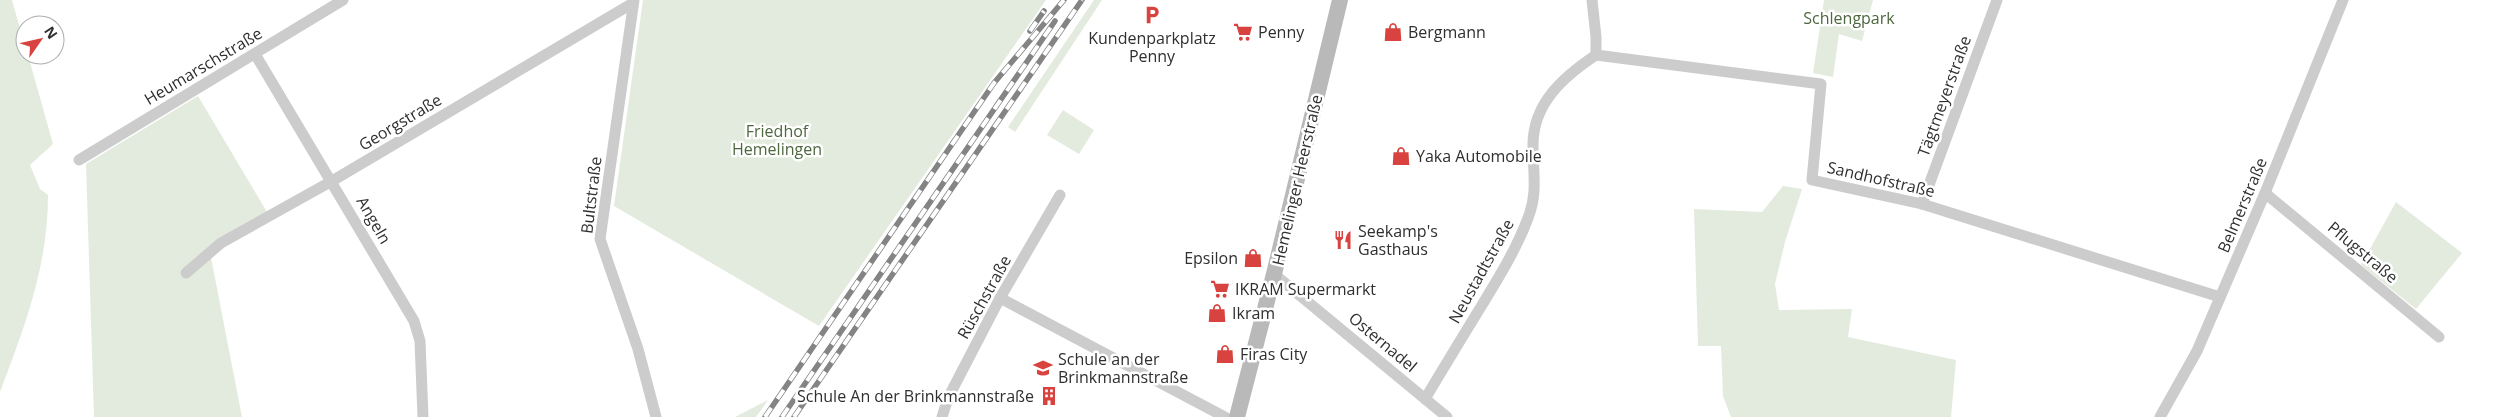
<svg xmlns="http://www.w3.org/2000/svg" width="2501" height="417" font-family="'Open Sans',sans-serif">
<rect width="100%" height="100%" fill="#fff"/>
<!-- green -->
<g fill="#e3ebde">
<path d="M0,0h12l13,46v9h3l25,89 -23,21 10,24 8,6c0,71 -23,131 -48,197z"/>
<polygon points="643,0 1046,0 819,326 614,206"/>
<polygon points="1094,0 1102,0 1015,132 1008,127"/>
<polygon points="1824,0 1873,0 1862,41 1839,34 1833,77 1813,73"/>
<polygon points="198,96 267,212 209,247 242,417 94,417 86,164"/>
<polygon points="1063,110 1094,130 1079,154 1047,135"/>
<polygon points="1783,186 1802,189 1785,242 1775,284 1779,310 1852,309 1848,337 1956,360 1951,417 1731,417 1723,396 1721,346 1698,346 1694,209 1762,212"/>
<polygon points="2396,202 2462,253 2416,309 2361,265"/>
<polygon points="768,400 756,417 735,417"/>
</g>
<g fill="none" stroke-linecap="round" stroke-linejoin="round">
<!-- minor -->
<g stroke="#ccc" stroke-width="11">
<polyline points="634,0 600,239 638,349 656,417"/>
<polyline points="1592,0 1596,37 1596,55"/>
<polyline points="255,54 414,321 420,341 423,417"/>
<polyline points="1596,55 1821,84 1812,180 1922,204 2220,297"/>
<polyline points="79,160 343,0"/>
<polyline points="2265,193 2439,337"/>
<polyline points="1922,204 1997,0"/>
<polyline points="186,273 221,243 332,181 633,3"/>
<polyline points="1274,274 1447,417"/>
<polyline points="1000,298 1225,417"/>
<path d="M1425,399c19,-32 38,-63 57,-94 17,-28 35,-57 46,-87 10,-25 5,-46 5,-71 -1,-43 30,-70 63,-92"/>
<polyline points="942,417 948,398 1000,298 1060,195"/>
<polyline points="2160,417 2197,351 2265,193 2343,0"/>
</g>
<!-- secondary -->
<polyline stroke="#b9b9b9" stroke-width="16" points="1237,417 1274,274 1340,0"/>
<!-- rail casing -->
<g stroke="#848484" stroke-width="5.5">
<g id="rail">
<polyline points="1030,31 1044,11"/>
<polyline points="765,417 994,83 1064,0"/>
<polyline points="782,417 1055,21"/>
<polyline points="794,417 1082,0"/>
</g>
</g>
<!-- rail -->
<use href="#rail" stroke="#fff" stroke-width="4" stroke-dasharray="11" stroke-linecap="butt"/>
</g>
<!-- icons -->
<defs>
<g id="parking-bare" transform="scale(1.5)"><path d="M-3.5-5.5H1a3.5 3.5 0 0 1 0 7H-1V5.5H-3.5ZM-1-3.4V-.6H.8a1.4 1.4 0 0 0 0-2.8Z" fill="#d8433f" stroke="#fff" stroke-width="2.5" paint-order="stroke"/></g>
<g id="supermarket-bare" transform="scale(1.5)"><path d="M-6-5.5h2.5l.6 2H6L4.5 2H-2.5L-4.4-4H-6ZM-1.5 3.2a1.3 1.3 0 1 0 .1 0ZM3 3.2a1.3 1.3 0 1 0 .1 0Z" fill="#d8433f" stroke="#fff" stroke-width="2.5" paint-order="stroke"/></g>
<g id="shop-bare" transform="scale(1.5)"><path d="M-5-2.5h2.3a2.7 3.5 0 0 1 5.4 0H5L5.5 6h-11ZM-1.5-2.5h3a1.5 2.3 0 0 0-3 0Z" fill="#d8433f" stroke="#fff" stroke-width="2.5" paint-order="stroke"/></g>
<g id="restaurant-bare" transform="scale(1.5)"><path d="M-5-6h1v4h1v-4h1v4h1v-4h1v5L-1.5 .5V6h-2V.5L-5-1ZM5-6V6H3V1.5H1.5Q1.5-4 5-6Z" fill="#d8433f" stroke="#fff" stroke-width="2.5" paint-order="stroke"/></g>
<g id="school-bare" transform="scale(1.5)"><path d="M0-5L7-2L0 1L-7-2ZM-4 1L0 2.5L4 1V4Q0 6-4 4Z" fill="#d8433f" stroke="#fff" stroke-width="2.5" paint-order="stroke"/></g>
<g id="building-bare" transform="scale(1.5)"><path d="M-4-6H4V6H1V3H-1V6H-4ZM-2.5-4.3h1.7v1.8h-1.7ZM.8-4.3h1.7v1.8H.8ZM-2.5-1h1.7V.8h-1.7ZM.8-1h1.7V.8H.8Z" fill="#d8433f" stroke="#fff" stroke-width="2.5" paint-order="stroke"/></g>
</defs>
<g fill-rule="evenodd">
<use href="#parking-bare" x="1152" y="15"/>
<use href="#supermarket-bare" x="1243" y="32"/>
<use href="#shop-bare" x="1393" y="32"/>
<use href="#shop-bare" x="1401" y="156"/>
<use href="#restaurant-bare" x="1343" y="240"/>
<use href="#shop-bare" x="1253" y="258"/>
<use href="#supermarket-bare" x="1220" y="289"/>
<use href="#shop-bare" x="1217" y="313"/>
<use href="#shop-bare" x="1225" y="354"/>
<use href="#school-bare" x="1043" y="368"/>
<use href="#building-bare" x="1049" y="396"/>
</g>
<g text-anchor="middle" stroke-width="5" stroke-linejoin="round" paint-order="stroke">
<!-- park labels -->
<g font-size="16" fill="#4e673f" stroke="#fff">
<text x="1849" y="24">Schlengpark</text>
<text x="777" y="137">Friedhof<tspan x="777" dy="18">Hemelingen</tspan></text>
</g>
<!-- poi labels -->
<g font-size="16" fill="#2f2f2f" stroke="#fff" text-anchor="start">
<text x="1258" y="38">Penny</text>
<text x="1408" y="38">Bergmann</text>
<text x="1152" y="44" text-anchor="middle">Kundenparkplatz<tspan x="1152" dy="18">Penny</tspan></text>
<text x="1416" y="162">Yaka Automobile</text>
<text x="1358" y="237">Seekamp's<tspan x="1358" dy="18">Gasthaus</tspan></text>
<text x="1238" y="264" text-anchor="end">Epsilon</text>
<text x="1235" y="295">IKRAM Supermarkt</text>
<text x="1232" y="319">Ikram</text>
<text x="1240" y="360">Firas City</text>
<text x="1058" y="365">Schule an der<tspan x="1058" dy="18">Brinkmannstraße</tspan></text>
<text x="1034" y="402" text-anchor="end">Schule An der Brinkmannstraße</text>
</g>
<!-- street labels -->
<g font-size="16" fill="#2f2f2f" stroke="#fff">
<text transform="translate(203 66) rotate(-31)" y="6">Heumarschstraße</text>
<text transform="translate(1944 96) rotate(-70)" y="6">Tägtmeyerstraße</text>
<text transform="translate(400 122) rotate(-31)" y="6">Georgstraße</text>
<text transform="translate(1881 179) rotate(13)" y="6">Sandhofstraße</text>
<text transform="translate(1297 180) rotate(-77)" y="6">Hemelinger Heerstraße</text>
<text transform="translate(591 195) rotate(-83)" y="6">Bultstraße</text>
<text transform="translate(2242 205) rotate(-67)" y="6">Belmerstraße</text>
<text transform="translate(374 220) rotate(60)" y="6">Angeln</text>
<text transform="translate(2363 252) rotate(40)" y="6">Pflugstraße</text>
<text transform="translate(1481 271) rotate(-61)" y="6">Neustadtstraße</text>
<text transform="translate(984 297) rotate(-61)" y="6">Rüschstraße</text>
<text transform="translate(1383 342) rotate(40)" y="6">Osternadel</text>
</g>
</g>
<!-- north arrow -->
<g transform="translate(40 40) rotate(56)"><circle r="24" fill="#ffffff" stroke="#acacac"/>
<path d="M0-4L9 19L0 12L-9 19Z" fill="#d8433f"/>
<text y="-8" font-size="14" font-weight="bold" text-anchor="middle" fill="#2f2f2f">N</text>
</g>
</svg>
